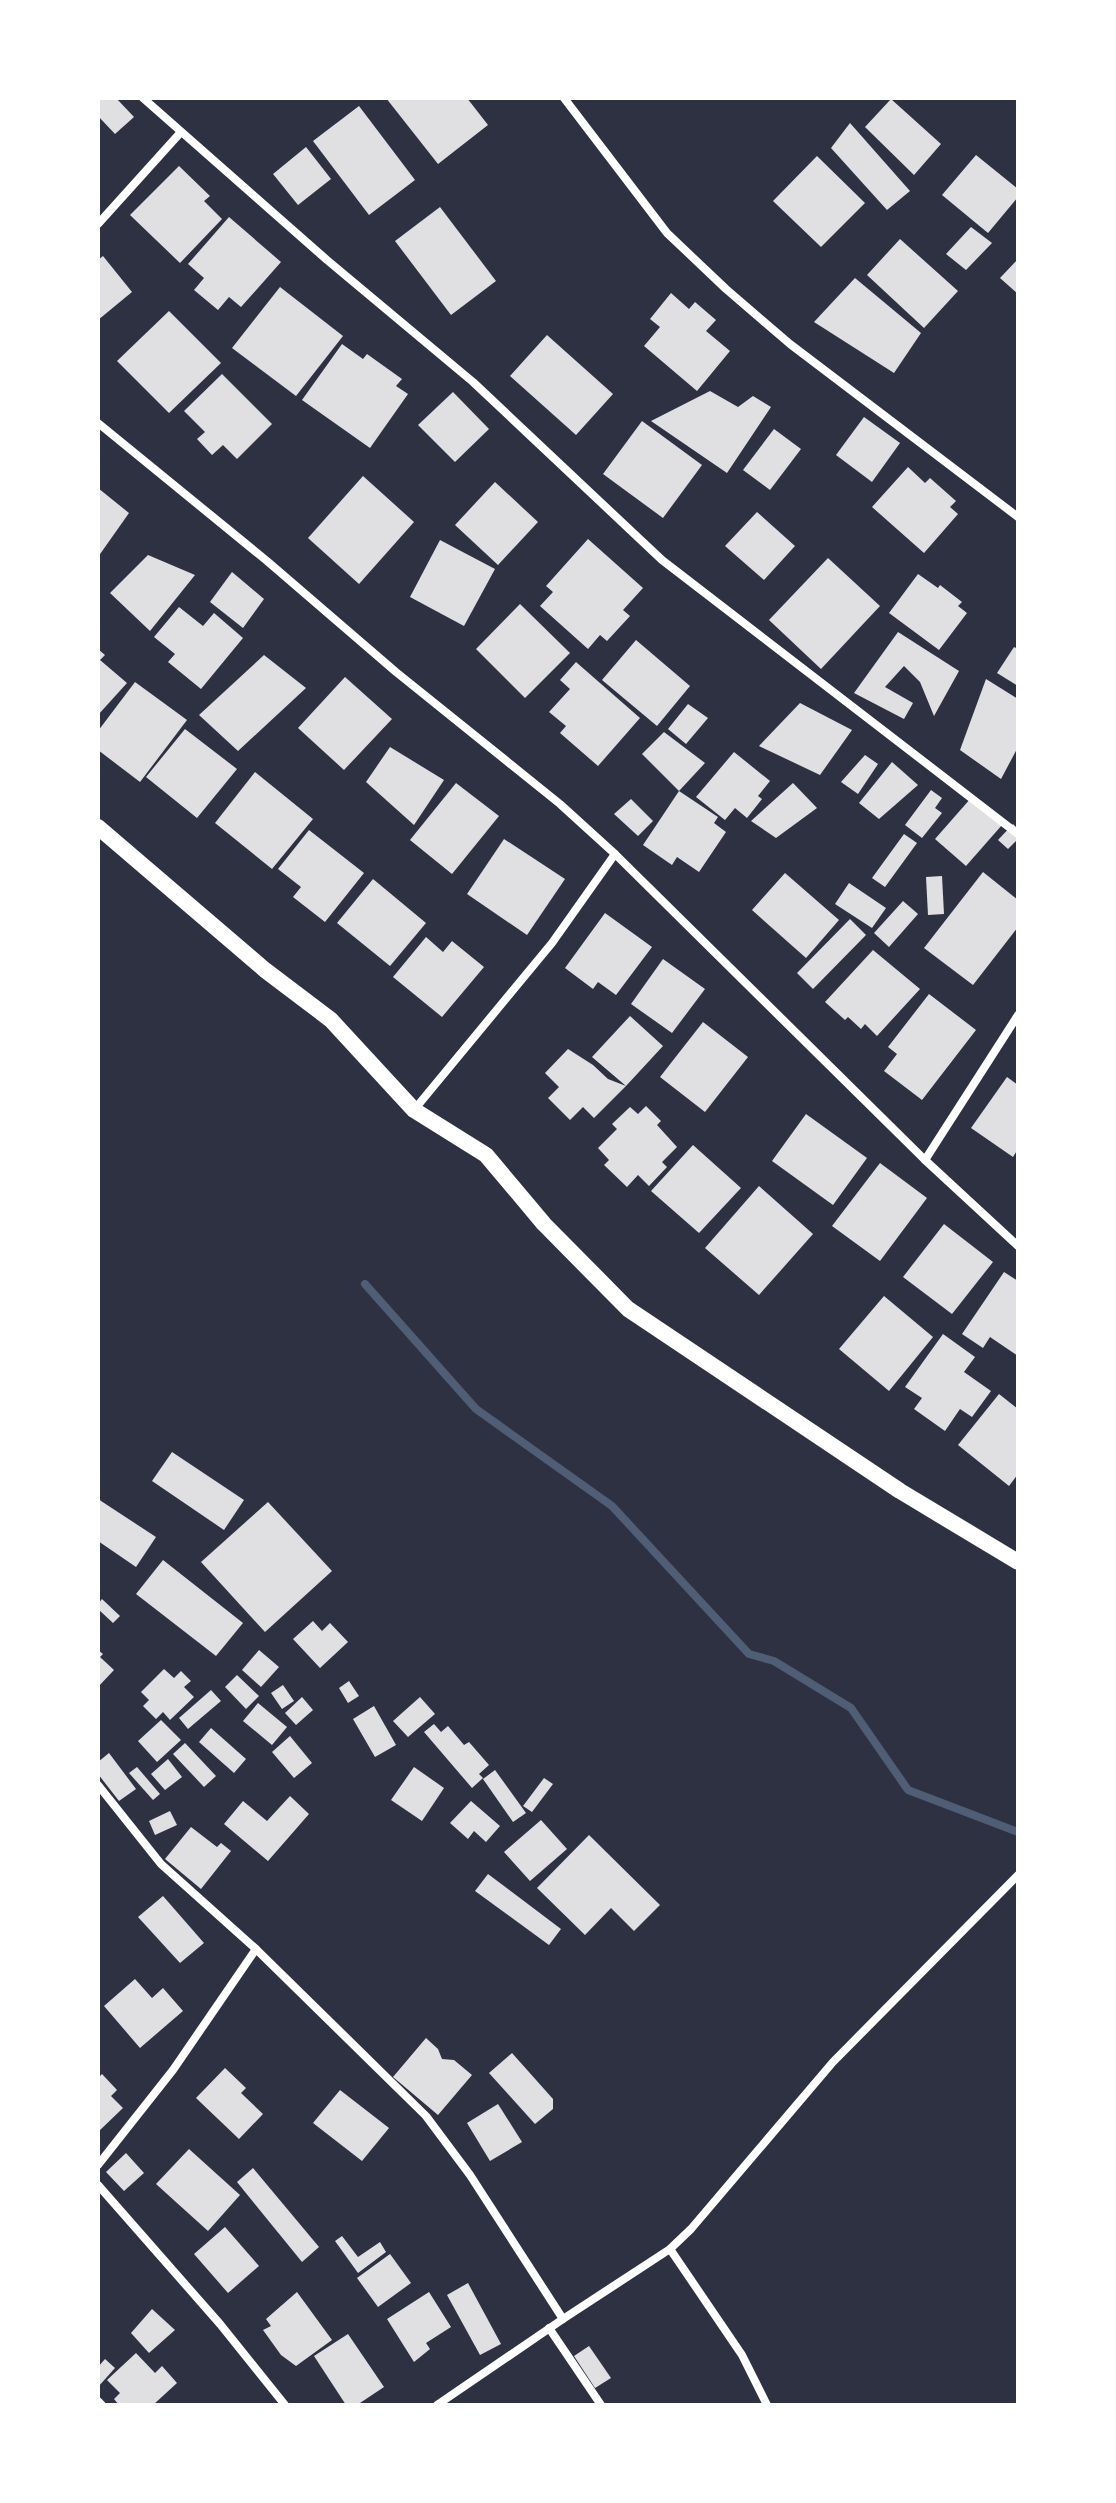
<svg xmlns="http://www.w3.org/2000/svg" width="1116" height="2503" font-family="Commissioner,sans-serif">
<rect width="100%" height="100%" fill="#2d3142"/>
<g fill="none" stroke-linecap="round" stroke-linejoin="round">
<!-- stream -->
<polyline stroke="#4f5d75" stroke-width="8" points="365,1284 476,1409 612,1506 749,1654 774,1661 851,1708 908,1790 1018,1832"/>
</g>
<!-- building -->
<g fill="#e0e0e3">
<polygon points="98,98 116,98 134,117 115,134 98,116"/>
<polygon points="386,98 467,98 488,125 438,164"/>
<polygon points="891,99 941,144 914,175 865,127"/>
<polygon points="359,106 415,180 369,215 313,141"/>
<polygon points="850,123 910,191 887,210 831,148"/>
<polygon points="306,147 331,179 298,205 273,174"/>
<polygon points="976,155 1018,189 1018,197 988,233 942,195"/>
<polygon points="817,156 865,203 821,247 773,201"/>
<polygon points="179,166 210,196 204,201 222,219 180,263 130,215"/>
<polygon points="440,207 496,281 451,315 395,241"/>
<polygon points="229,217 281,262 241,307 229,297 218,310 194,290 204,278 188,264"/>
<polygon points="971,227 992,243 966,270 946,254"/>
<polygon points="900,239 958,291 924,328 867,275"/>
<polygon points="103,256 132,292 98,320 98,260"/>
<polygon points="1018,259 1018,294 1000,278"/>
<polygon points="855,278 921,333 894,373 814,322"/>
<polygon points="280,287 343,336 296,396 232,348"/>
<polygon points="671,293 689,309 695,302 716,320 706,331 730,351 697,391 644,346 660,327 650,319"/>
<polygon points="169,311 221,363 169,413 117,361"/>
<polygon points="547,335 613,394 576,435 510,376"/>
<polygon points="342,344 363,359 367,354 402,379 396,386 408,394 370,448 302,400"/>
<polygon points="222,374 272,424 237,459 223,445 212,455 197,439 205,432 184,411"/>
<polygon points="710,391 738,407 753,396 771,407 727,473 651,421"/>
<polygon points="453,392 489,429 455,462 418,425"/>
<polygon points="864,417 900,443 872,482 836,455"/>
<polygon points="642,421 702,465 663,518 603,474"/>
<polygon points="774,429 801,449 770,490 743,470"/>
<polygon points="908,467 925,483 930,478 956,501 950,507 958,514 924,553 872,507"/>
<polygon points="363,476 414,522 359,584 308,538"/>
<polygon points="495,482 538,522 498,565 455,525"/>
<polygon points="98,488 129,513 98,557"/>
<polygon points="757,512 795,546 764,580 725,546"/>
<polygon points="588,539 643,588 623,610 630,616 607,641 600,635 588,649 540,606 553,592 546,586"/>
<polygon points="440,540 495,569 464,626 410,597"/>
<polygon points="148,555 195,575 150,631 110,593"/>
<polygon points="828,558 880,606 821,669 769,620"/>
<polygon points="232,572 264,599 243,628 210,602"/>
<polygon points="918,574 938,588 940,585 962,602 958,606 967,613 939,650 889,613"/>
<polygon points="520,604 570,653 525,698 476,649"/>
<polygon points="179,607 203,626 214,613 243,638 201,689 168,662 175,654 154,637"/>
<polygon points="898,632 959,671 934,716 920,682 904,666 885,687 913,703 904,719 854,693"/>
<polygon points="636,640 690,686 657,726 602,680"/>
<polygon points="1014,647 1018,649 1018,686 997,673"/>
<polygon points="98,649 105,655 100,660 127,683 98,715"/>
<polygon points="264,655 306,688 238,751 199,715"/>
<polygon points="576,662 640,718 598,766 560,733 566,726 549,712 570,689 560,680"/>
<polygon points="345,677 392,719 344,770 298,728"/>
<polygon points="986,679 1018,699 1018,747 1001,779 960,750"/>
<polygon points="135,682 187,720 140,782 98,750 98,731"/>
<polygon points="800,703 852,730 820,775 759,746"/>
<polygon points="688,704 708,718 686,744 668,729"/>
<polygon points="185,729 237,769 197,818 146,777"/>
<polygon points="664,732 705,763 679,791 642,754"/>
<polygon points="390,747 444,780 414,825 366,782"/>
<polygon points="734,752 770,781 758,796 762,799 747,818 735,808 725,820 696,797"/>
<polygon points="865,755 878,764 858,794 841,782"/>
<polygon points="892,762 918,785 879,819 859,803"/>
<polygon points="255,772 313,819 272,869 215,823"/>
<polygon points="456,783 499,816 452,874 410,840"/>
<polygon points="793,783 817,808 776,838 751,821"/>
<polygon points="931,790 942,798 935,808 942,813 922,838 905,825"/>
<polygon points="679,791 718,817 714,823 726,832 699,872 677,857 672,865 643,845"/>
<polygon points="971,798 1002,825 966,866 935,839"/>
<polygon points="631,799 653,821 638,836 614,814"/>
<polygon points="1013,824 1018,829 1018,839 1008,849 998,840"/>
<polygon points="309,830 364,873 325,922 293,897 301,887 278,869"/>
<polygon points="904,834 917,843 885,887 872,878"/>
<polygon points="504,839 565,879 527,935 467,894"/>
<polygon points="983,872 1018,900 1018,927 973,985 924,948"/>
<polygon points="785,873 839,920 806,958 752,910"/>
<polygon points="942,876 944,914 928,915 926,877"/>
<polygon points="373,879 426,923 390,966 337,923"/>
<polygon points="849,883 886,908 872,928 835,904"/>
<polygon points="903,901 918,914 889,947 874,933"/>
<polygon points="605,913 652,947 616,995 598,982 593,989 565,968"/>
<polygon points="850,919 866,935 813,989 797,973"/>
<polygon points="426,937 443,952 452,941 484,967 442,1017 393,977"/>
<polygon points="873,950 920,989 877,1036 865,1024 861,1029 848,1017 845,1020 825,1002"/>
<polygon points="663,959 705,989 672,1033 631,1004"/>
<polygon points="929,994 976,1030 922,1100 884,1071 897,1054 888,1047"/>
<polygon points="630,1016 663,1046 626,1086 594,1118 583,1107 570,1120 548,1098 559,1087 545,1073 568,1049 593,1065 608,1079 626,1086 592,1057"/>
<polygon points="703,1022 748,1057 705,1112 660,1077"/>
<polygon points="1007,1077 1018,1085 1018,1149 1013,1157 971,1128"/>
<polygon points="646,1106 661,1121 657,1125 677,1147 662,1162 667,1167 649,1186 638,1175 627,1187 604,1165 609,1160 598,1148 617,1129 612,1124 630,1107 638,1114"/>
<polygon points="806,1114 867,1158 833,1205 772,1161"/>
<polygon points="693,1145 741,1188 699,1233 651,1191"/>
<polygon points="880,1163 927,1198 880,1261 832,1226"/>
<polygon points="759,1186 813,1234 759,1295 705,1248"/>
<polygon points="944,1224 993,1262 952,1314 903,1277"/>
<polygon points="1004,1272 1018,1281 1018,1356 990,1337 983,1348 962,1334"/>
<polygon points="884,1296 933,1337 889,1391 839,1349"/>
<polygon points="943,1334 975,1357 964,1372 991,1391 972,1417 960,1409 945,1431 914,1409 922,1398 905,1387"/>
<polygon points="999,1394 1018,1409 1018,1474 1009,1486 958,1445"/>
<polygon points="172,1452 244,1500 224,1530 152,1481"/>
<polygon points="98,1499 156,1537 136,1567 98,1541"/>
<polygon points="268,1502 332,1571 265,1632 201,1562"/>
<polygon points="163,1560 243,1623 216,1656 136,1594"/>
<polygon points="102,1599 120,1616 113,1623 98,1609 98,1604"/>
<polygon points="313,1621 322,1631 330,1623 348,1642 320,1668 293,1639"/>
<polygon points="98,1650 103,1654 100,1657 114,1670 98,1687"/>
<polygon points="259,1650 279,1667 261,1687 242,1670"/>
<polygon points="164,1669 174,1678 181,1671 191,1681 184,1687 194,1697 170,1720 163,1712 156,1719 143,1706 149,1700 141,1692"/>
<polygon points="237,1675 259,1696 246,1709 225,1687"/>
<polygon points="349,1681 359,1696 348,1703 339,1688"/>
<polygon points="283,1685 294,1701 282,1709 271,1693"/>
<polygon points="211,1690 221,1701 188,1729 179,1718"/>
<polygon points="302,1697 313,1710 296,1725 285,1713"/>
<polygon points="420,1697 435,1714 408,1737 393,1721"/>
<polygon points="258,1703 287,1727 272,1745 243,1721"/>
<polygon points="374,1706 396,1745 375,1757 353,1719"/>
<polygon points="161,1720 181,1740 157,1762 138,1741"/>
<polygon points="434,1724 441,1732 448,1726 464,1745 469,1742 489,1765 479,1774 483,1778 472,1788 424,1732"/>
<polygon points="211,1728 246,1759 234,1773 199,1742"/>
<polygon points="290,1736 312,1763 294,1778 272,1752"/>
<polygon points="185,1743 216,1776 204,1787 173,1754"/>
<polygon points="109,1753 136,1789 119,1801 98,1774 98,1762"/>
<polygon points="168,1759 182,1777 165,1790 151,1774"/>
<polygon points="137,1767 160,1794 153,1800 129,1773"/>
<polygon points="414,1767 444,1788 422,1821 391,1800"/>
<polygon points="495,1770 526,1813 513,1822 483,1779"/>
<polygon points="544,1778 553,1784 532,1812 523,1806"/>
<polygon points="290,1796 309,1814 268,1861 224,1824 243,1801 267,1821"/>
<polygon points="471,1801 500,1826 486,1842 474,1831 468,1839 450,1823"/>
<polygon points="170,1811 177,1825 155,1835 149,1821"/>
<polygon points="541,1820 567,1849 530,1881 504,1852"/>
<polygon points="191,1827 217,1847 221,1843 231,1851 201,1889 165,1859"/>
<polygon points="589,1835 660,1905 634,1931 611,1908 585,1935 537,1888"/>
<polygon points="488,1874 561,1929 549,1945 475,1891"/>
<polygon points="163,1896 204,1943 180,1963 138,1917"/>
<polygon points="135,1979 152,1998 163,1988 183,2011 140,2048 104,2006"/>
<polygon points="426,2038 438,2049 442,2059 454,2060 472,2075 438,2115 393,2077"/>
<polygon points="512,2053 553,2099 553,2109 535,2124 489,2073"/>
<polygon points="225,2068 246,2088 241,2093 263,2114 239,2139 196,2098"/>
<polygon points="102,2074 117,2090 111,2096 123,2108 98,2132 98,2078"/>
<polygon points="340,2090 389,2128 362,2161 313,2123"/>
<polygon points="498,2104 522,2142 490,2161 467,2123"/>
<polygon points="189,2149 240,2195 208,2231 156,2184"/>
<polygon points="126,2153 144,2173 124,2191 106,2172"/>
<polygon points="253,2168 319,2247 302,2262 237,2182"/>
<polygon points="225,2227 259,2266 228,2293 194,2254"/>
<polygon points="342,2236 358,2257 380,2242 386,2252 358,2273 335,2241"/>
<polygon points="390,2254 411,2283 378,2307 357,2278"/>
<polygon points="468,2283 501,2344 480,2355 447,2295"/>
<polygon points="297,2292 332,2340 296,2366 281,2355 263,2330 271,2326 266,2319"/>
<polygon points="429,2292 451,2327 426,2343 430,2349 414,2362 387,2319"/>
<polygon points="152,2309 175,2330 149,2353 131,2333"/>
<polygon points="348,2334 384,2387 357,2405 346,2405 314,2356"/>
<polygon points="589,2346 611,2378 595,2388 574,2356"/>
<polygon points="136,2353 155,2373 162,2366 177,2383 153,2405 119,2405 114,2399 120,2393 107,2380"/>
<polygon points="105,2359 115,2368 98,2387 98,2367"/>
</g>
<g fill="none" stroke-linecap="round" stroke-linejoin="round">
<!-- minor -->
<g stroke="#fff" stroke-width="8">
<polyline points="143,98 327,260 473,382 662,560 1018,834"/>
<polyline points="564,98 667,233 726,289 790,344 1018,517"/>
<polyline points="98,224 181,132"/>
<polyline points="98,423 267,561 396,672 560,804 615,854 925,1160 1018,1246"/>
<polyline points="414,1110 552,943 615,854"/>
<polyline points="925,1160 1018,1015"/>
<polyline points="98,1785 161,1864 256,1949 426,2116 470,2175 563,2319 437,2405"/>
<polyline points="98,2165 173,2070 256,1949"/>
<polyline points="98,2185 220,2324 285,2405"/>
<polyline points="670,2249 742,2355 767,2405"/>
<polyline points="563,2319 670,2249 691,2229 833,2062 1018,1875"/>
<polyline points="549,2328 601,2405"/>
<polyline points="98,2401 102,2405"/>
</g>
<!-- secondary -->
<polyline stroke="#fff" stroke-width="16" points="98,827 265,970 331,1020 414,1110 486,1155 544,1224 628,1309 900,1491 1018,1562"/>
</g>
<!-- border -->
<rect width="1116" height="2503" fill="none" stroke="#ffffff" stroke-width="200"/>
</svg>
